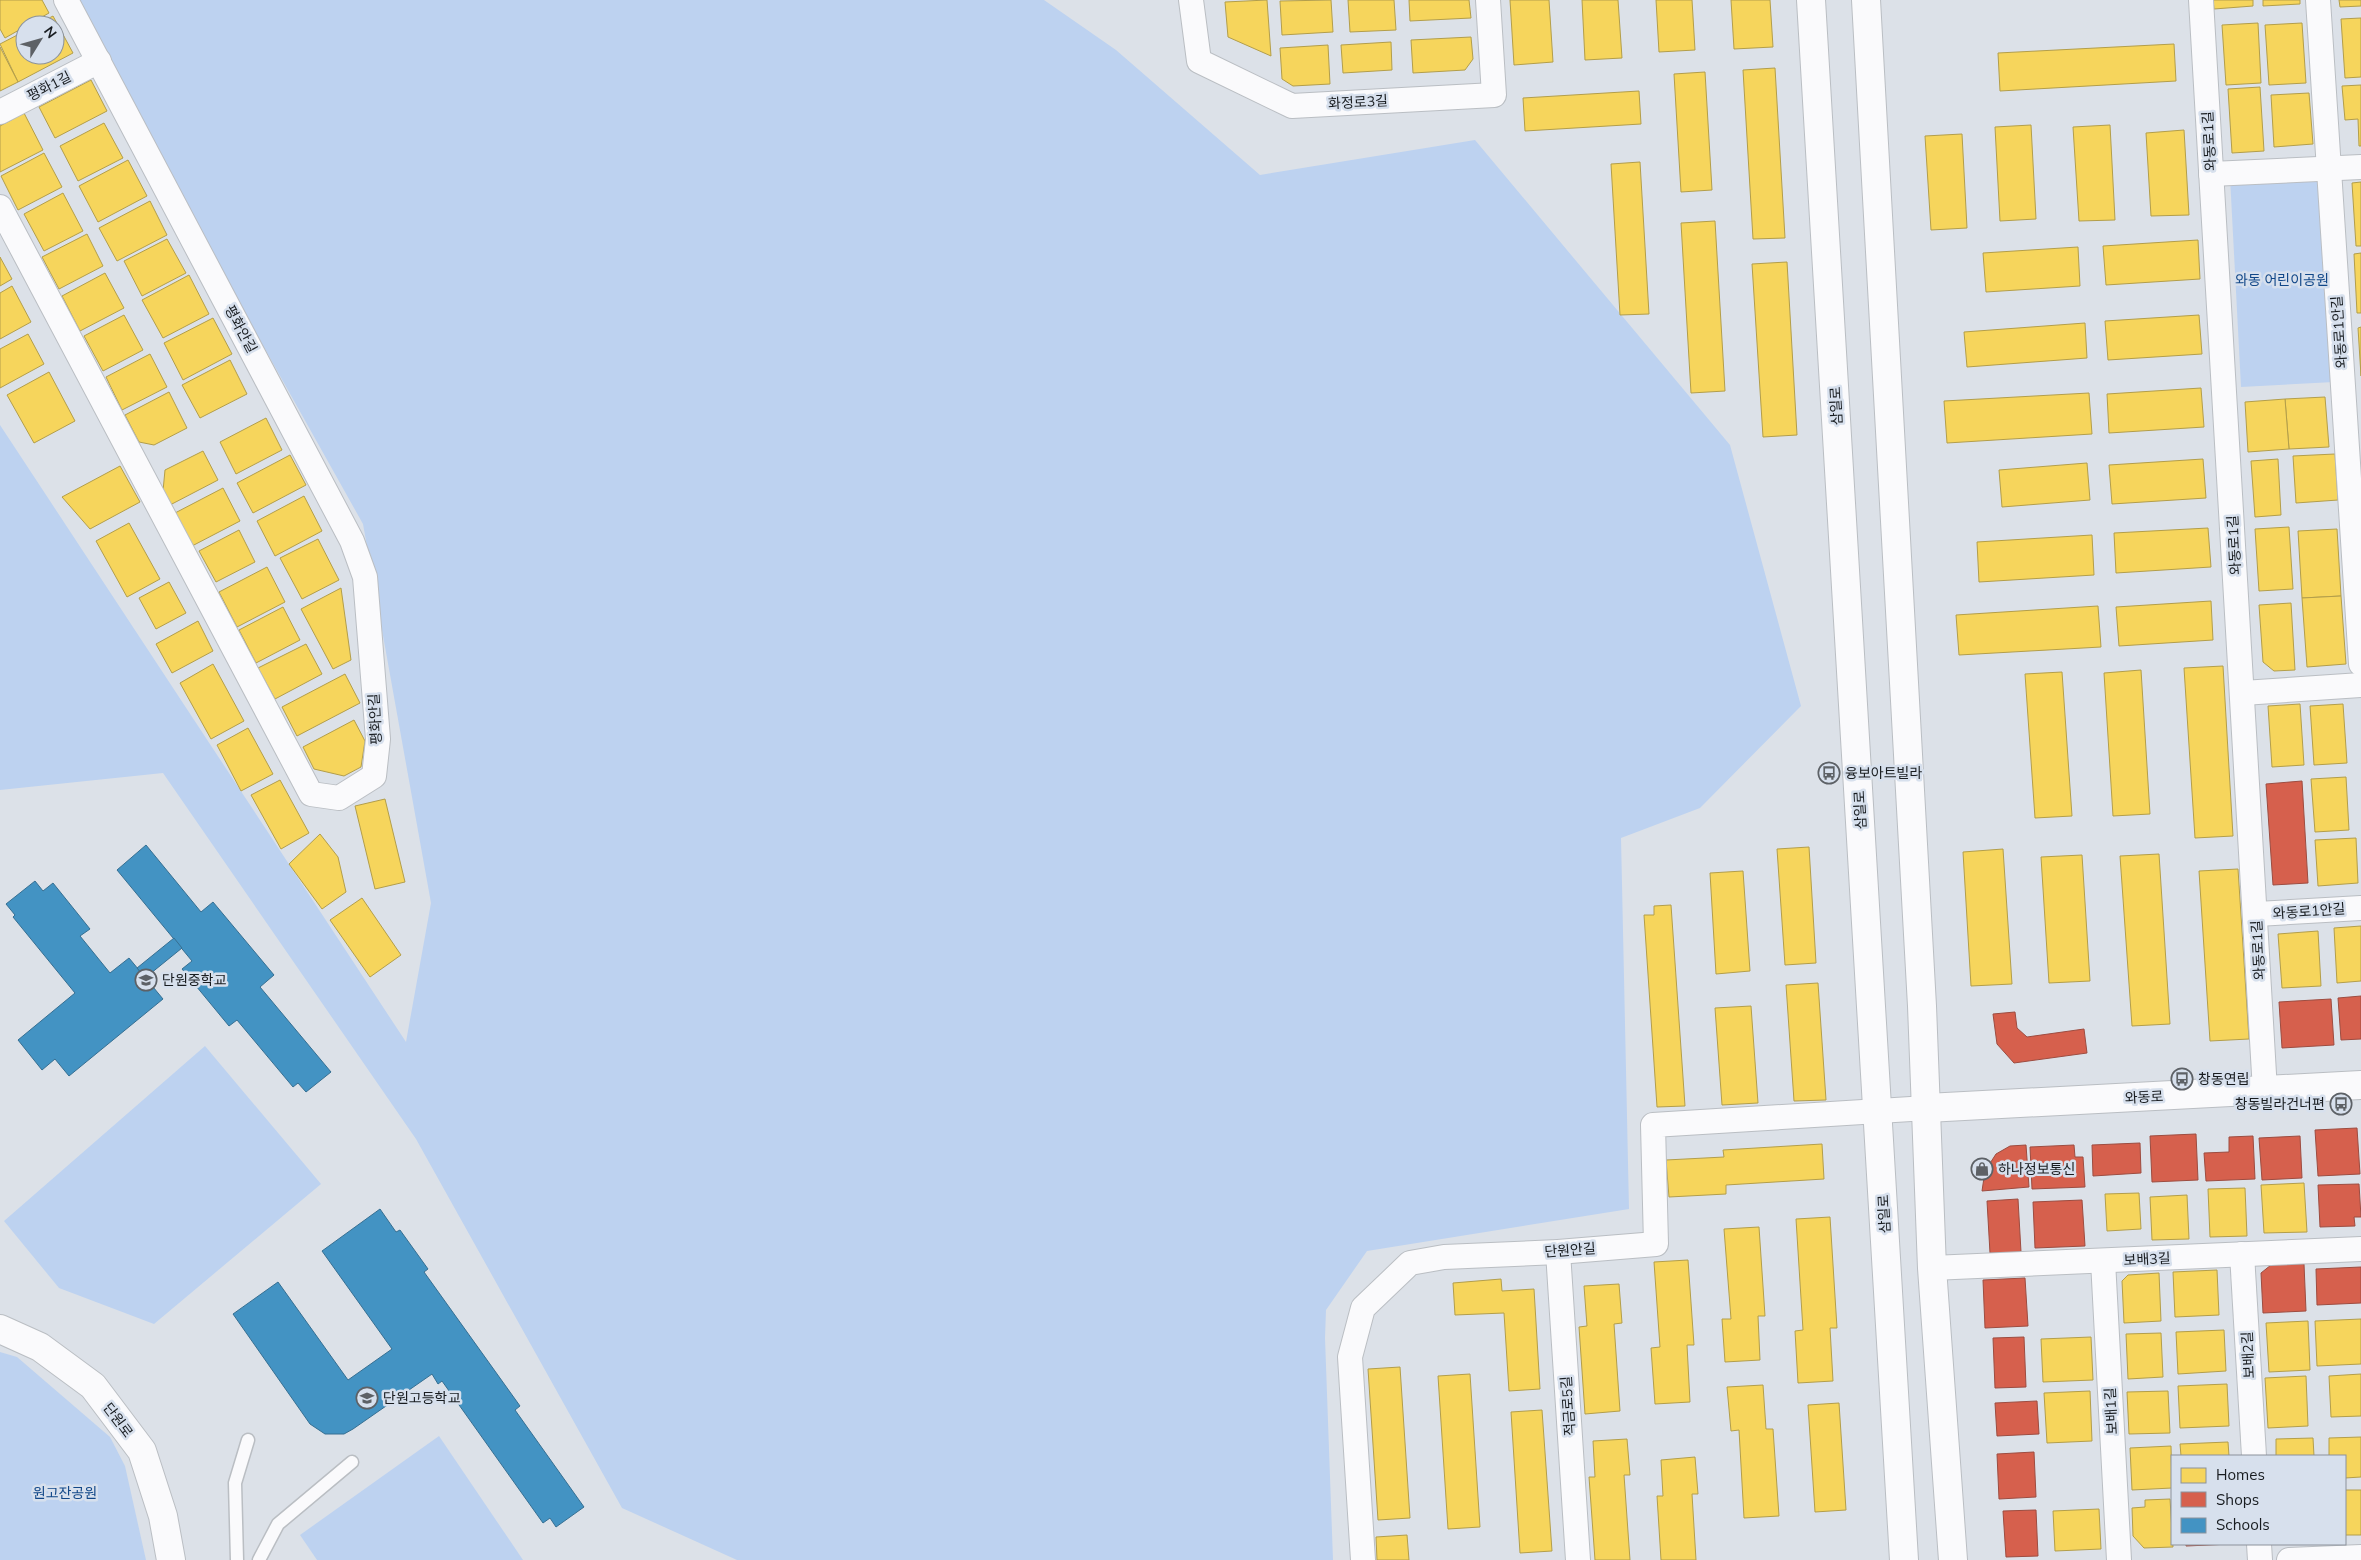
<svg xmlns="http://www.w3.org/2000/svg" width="2361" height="1560" font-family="Mulish,'Noto Sans KR',sans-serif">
<rect width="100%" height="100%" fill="#dce1e8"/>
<!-- green -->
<g fill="#bdd2f0">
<polygon points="80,0 1044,0 1116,50 1260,175 1475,140 1730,445 1801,706 1700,808 1621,838 1629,1209 1367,1251 1326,1310 1325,1338 1333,1560 737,1560 622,1508 416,1139 163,773 0,790 0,425 406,1042 431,903 363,524 172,183"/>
<polygon points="2323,173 2334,382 2241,387 2230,177"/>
<polygon points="205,1046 321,1184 154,1324 59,1288 4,1221"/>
<polygon points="0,1352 17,1357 110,1437 125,1466 146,1560 0,1560"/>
<polygon points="439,1436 523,1560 317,1560 300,1535"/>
</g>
<!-- homes -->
<g fill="#f6d55c" stroke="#b39e4a">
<polygon points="0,0 42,0 49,13 5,38 0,29"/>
<polygon points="1267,0 1271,56 1228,37 1225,2"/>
<polygon points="1331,0 1333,32 1282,35 1280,1"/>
<polygon points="1348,0 1394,0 1396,30 1350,32"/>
<polygon points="1409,0 1469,0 1471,18 1410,21"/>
<polygon points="1510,0 1549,0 1553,62 1514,65"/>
<polygon points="1582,0 1618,0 1622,58 1585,60"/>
<polygon points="1656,0 1692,0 1695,50 1659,52"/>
<polygon points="1731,0 1770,0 1773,47 1734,49"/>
<polygon points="2213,0 2253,0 2253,6 2214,9"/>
<polygon points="2263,0 2300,0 2300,4 2263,6"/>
<polygon points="2339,0 2361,0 2361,6 2340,7"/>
<polygon points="53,16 73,53 18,82 0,44 25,31 25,55 55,55 55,25 36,25"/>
<polygon points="2361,18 2361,77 2345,78 2341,19"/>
<polygon points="2258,23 2261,83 2226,85 2222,25"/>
<polygon points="2302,23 2306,83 2269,85 2265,25"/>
<polygon points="1471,37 1473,59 1465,70 1413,73 1411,40"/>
<polygon points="1391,42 1392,70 1343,73 1341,45"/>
<polygon points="2174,44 2176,81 2000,91 1998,53"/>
<polygon points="1328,45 1330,84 1293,86 1282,79 1280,48"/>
<polygon points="0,47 18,82 0,91"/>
<polygon points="1775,68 1785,238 1753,239 1743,70"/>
<polygon points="1705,72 1712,190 1681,192 1674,74"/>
<polygon points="91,80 107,111 55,138 39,107"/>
<polygon points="2361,85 2361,146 2359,146 2358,119 2345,120 2342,86"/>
<polygon points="2260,87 2264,151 2232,153 2228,89"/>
<polygon points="1639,91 1641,124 1525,131 1523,98"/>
<polygon points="2309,93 2313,144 2274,147 2271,95"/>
<polygon points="24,113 43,150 0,172 0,126"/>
<polygon points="104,123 123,158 78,181 60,146"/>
<polygon points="2031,125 2036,219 2000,221 1995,127"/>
<polygon points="2110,125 2115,220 2079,221 2073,127"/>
<polygon points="2184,130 2189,215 2151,216 2146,133"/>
<polygon points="1962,134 1967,228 1931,230 1925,136"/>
<polygon points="44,153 62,187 18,210 1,176"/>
<polygon points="128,160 147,196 98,222 79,186"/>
<polygon points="1640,162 1649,314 1620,315 1611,164"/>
<polygon points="2361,182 2361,246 2356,246 2352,183"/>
<polygon points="63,193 83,231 44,251 24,214"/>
<polygon points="150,201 167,235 117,261 99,228"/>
<polygon points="1715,221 1725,391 1691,393 1681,223"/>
<polygon points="87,234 103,266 59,289 42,257"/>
<polygon points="167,239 186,273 142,296 124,261"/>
<polygon points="2198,240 2200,279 2106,285 2103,246"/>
<polygon points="2078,247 2080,286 1986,292 1983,253"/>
<polygon points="2361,253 2361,313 2357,313 2354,254"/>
<polygon points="0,257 12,279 0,286"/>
<polygon points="1787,262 1797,435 1763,437 1752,264"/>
<polygon points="105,273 124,308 80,331 62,296"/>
<polygon points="189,275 209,314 163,338 142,300"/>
<polygon points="12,286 31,322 0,339 0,293"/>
<polygon points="124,315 143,350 103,371 84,336"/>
<polygon points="2199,315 2202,354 2108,360 2105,321"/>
<polygon points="213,318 232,354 183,380 164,343"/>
<polygon points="2085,323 2087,358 1967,367 1964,332"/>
<polygon points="2361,327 2361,376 2358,328"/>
<polygon points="28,334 44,364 0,388 0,349"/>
<polygon points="150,354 167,387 122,410 106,377"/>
<polygon points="230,360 247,394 200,418 182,385"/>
<polygon points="49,372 75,421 34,443 7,395"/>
<polygon points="2201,388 2204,427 2109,433 2107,394"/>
<polygon points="169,392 187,428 154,445 139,442 125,415"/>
<polygon points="2089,393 2092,434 1947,443 1944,401"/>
<polygon points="2325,397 2329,447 2289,449 2285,399"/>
<polygon points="2285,399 2289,449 2248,452 2245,402"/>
<polygon points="266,418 282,450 236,474 220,442"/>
<polygon points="203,451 218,480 170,505 163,491 165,470"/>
<polygon points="2335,454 2338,500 2296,503 2293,456"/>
<polygon points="290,455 306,485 253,513 237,483"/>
<polygon points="2203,459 2206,498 2112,504 2109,465"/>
<polygon points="2278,459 2281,515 2255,517 2251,461"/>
<polygon points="2087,463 2090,500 2002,507 1999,470"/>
<polygon points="120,466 140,502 90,529 62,497"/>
<polygon points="223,488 240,521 192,546 175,513"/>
<polygon points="304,496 322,531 275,556 257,521"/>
<polygon points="129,523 160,579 127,597 96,541"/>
<polygon points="2289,527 2293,589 2259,591 2255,529"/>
<polygon points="2208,528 2211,567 2116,573 2114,533"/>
<polygon points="2337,529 2341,596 2302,598 2298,531"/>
<polygon points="239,530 255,562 216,582 199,551"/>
<polygon points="2092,535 2094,575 1979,582 1977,542"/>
<polygon points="318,539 339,580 302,599 280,558"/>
<polygon points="267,567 285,602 237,627 219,592"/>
<polygon points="169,582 186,613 156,629 139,598"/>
<polygon points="341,588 351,660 333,669 301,609"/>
<polygon points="2341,596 2346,664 2307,667 2302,598"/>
<polygon points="2211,601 2213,640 2119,646 2116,607"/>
<polygon points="2291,603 2295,670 2274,671 2263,662 2259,605"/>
<polygon points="2098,606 2101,647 1959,655 1956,615"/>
<polygon points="283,607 300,640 256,663 239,630"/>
<polygon points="198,621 213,651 172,673 156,644"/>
<polygon points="306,644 322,674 275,699 258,668"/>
<polygon points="213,664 244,721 211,739 180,683"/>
<polygon points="2223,666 2233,836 2195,838 2184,668"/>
<polygon points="2141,670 2150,814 2113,816 2104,673"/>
<polygon points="2062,672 2072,816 2035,818 2025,674"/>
<polygon points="345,674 360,703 297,736 282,707"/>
<polygon points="2300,704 2304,765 2272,767 2268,706"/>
<polygon points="2343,704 2347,763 2314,765 2310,706"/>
<polygon points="354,720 365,741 361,767 344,776 314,769 303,747"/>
<polygon points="248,728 273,774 241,791 217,745"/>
<polygon points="2346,777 2349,830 2315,832 2311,779"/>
<polygon points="280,780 309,833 281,849 251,795"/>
<polygon points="385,799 405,882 375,889 355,806"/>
<polygon points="320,834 338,857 346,892 322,909 289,864"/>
<polygon points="2356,838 2358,883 2318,886 2315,840"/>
<polygon points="1809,847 1816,963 1785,965 1777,849"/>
<polygon points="2003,849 2012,984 1971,986 1963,852"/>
<polygon points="2159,854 2170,1024 2132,1026 2120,856"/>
<polygon points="2082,855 2090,981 2049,983 2041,857"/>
<polygon points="2238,869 2249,1039 2210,1041 2199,871"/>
<polygon points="1743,871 1750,971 1716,974 1710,873"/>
<polygon points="362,898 401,955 370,977 330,920"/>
<polygon points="1671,905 1685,1106 1657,1107 1644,915 1654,915 1654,906"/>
<polygon points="2361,926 2361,981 2337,983 2334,928"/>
<polygon points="2318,931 2321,986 2282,988 2278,934"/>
<polygon points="1818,983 1826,1100 1794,1101 1786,985"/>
<polygon points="1751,1006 1758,1103 1722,1105 1715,1008"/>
<polygon points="1822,1144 1824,1179 1726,1185 1726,1194 1669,1197 1666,1160 1724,1157 1723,1150"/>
<polygon points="2304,1183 2307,1232 2264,1233 2261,1185"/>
<polygon points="2245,1188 2247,1236 2210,1237 2208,1189"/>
<polygon points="2139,1193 2141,1229 2107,1231 2105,1194"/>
<polygon points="2187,1195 2189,1239 2152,1240 2150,1197"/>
<polygon points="1830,1217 1837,1328 1830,1328 1833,1381 1798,1383 1795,1331 1803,1330 1796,1219"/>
<polygon points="1759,1227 1765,1316 1758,1316 1760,1360 1725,1362 1722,1319 1731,1319 1724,1229"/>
<polygon points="1688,1260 1694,1345 1687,1345 1690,1402 1655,1404 1651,1348 1660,1347 1654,1262"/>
<polygon points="2217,1270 2219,1315 2175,1317 2173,1272"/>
<polygon points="2159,1273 2161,1321 2124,1323 2122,1281 2128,1275"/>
<polygon points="1501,1279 1502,1291 1534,1289 1540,1389 1509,1391 1504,1313 1455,1315 1453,1283"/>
<polygon points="1619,1284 1622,1323 1614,1324 1620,1411 1585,1414 1579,1327 1587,1326 1584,1286"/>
<polygon points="2361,1319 2361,1364 2317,1366 2315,1321"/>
<polygon points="2308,1321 2310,1370 2269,1372 2266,1323"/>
<polygon points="2224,1330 2226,1371 2178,1374 2176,1332"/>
<polygon points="2161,1333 2163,1377 2128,1379 2126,1334"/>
<polygon points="2091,1337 2093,1380 2043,1382 2041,1339"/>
<polygon points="1400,1367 1410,1518 1378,1520 1368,1369"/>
<polygon points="1470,1374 1480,1527 1448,1529 1438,1376"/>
<polygon points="2361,1374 2361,1416 2331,1417 2329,1376"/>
<polygon points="2306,1376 2308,1426 2268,1428 2265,1378"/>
<polygon points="2227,1384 2229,1426 2180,1428 2178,1386"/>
<polygon points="1763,1385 1766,1429 1773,1429 1779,1516 1744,1518 1739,1430 1731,1431 1727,1387"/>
<polygon points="2090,1391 2092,1441 2047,1443 2044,1393"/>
<polygon points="2168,1391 2170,1433 2129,1434 2127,1392"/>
<polygon points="1839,1403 1846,1510 1815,1512 1808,1405"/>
<polygon points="1542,1410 1552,1551 1520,1553 1511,1412"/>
<polygon points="2361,1437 2361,1477 2345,1478 2345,1456 2329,1456 2329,1438"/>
<polygon points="2313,1438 2314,1456 2276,1456 2276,1439"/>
<polygon points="1627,1439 1630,1475 1624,1475 1630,1560 1595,1560 1589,1477 1595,1477 1593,1441"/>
<polygon points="2228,1442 2229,1456 2181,1456 2180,1444"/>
<polygon points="2171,1446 2172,1488 2132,1490 2130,1448"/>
<polygon points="1695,1457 1698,1494 1692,1494 1696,1560 1661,1560 1657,1496 1663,1496 1661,1460"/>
<rect x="2345" y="1490" width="16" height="45"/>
<polygon points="2170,1499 2173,1547 2144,1548 2133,1536 2132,1508 2145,1507 2145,1500"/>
<polygon points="2099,1509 2101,1549 2055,1551 2053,1511"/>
<polygon points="1407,1535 1409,1560 1377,1560 1376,1537"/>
</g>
<!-- shops -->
<g fill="#d6604d" stroke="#9d4c40">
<polygon points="2302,781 2308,883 2273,885 2266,784"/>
<polygon points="2361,996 2361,1039 2341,1040 2338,998"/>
<polygon points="2331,999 2334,1045 2282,1048 2279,1002"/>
<polygon points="2015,1012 2017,1028 2027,1037 2084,1029 2087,1053 2014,1063 1997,1044 1993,1014"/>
<polygon points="2357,1128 2360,1174 2318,1176 2315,1130"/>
<polygon points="2196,1134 2198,1180 2152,1182 2150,1136"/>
<polygon points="2253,1136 2255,1179 2206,1181 2204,1153 2229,1152 2229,1137"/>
<polygon points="2300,1136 2302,1178 2262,1180 2259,1138"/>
<polygon points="2140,1143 2141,1173 2093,1176 2092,1145"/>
<polygon points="2026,1145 2029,1187 1982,1191 1985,1171 1996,1154 2010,1146"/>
<polygon points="2074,1145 2075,1157 2083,1157 2085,1187 2032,1189 2030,1147"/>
<polygon points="2359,1184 2361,1217 2354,1217 2355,1226 2320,1227 2318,1185"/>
<polygon points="2018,1199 2021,1252 1990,1253 1987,1201"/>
<polygon points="2082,1200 2085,1246 2035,1248 2033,1202"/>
<polygon points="2304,1264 2306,1311 2263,1313 2261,1273 2271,1265"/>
<polygon points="2361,1267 2361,1303 2317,1305 2316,1269"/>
<polygon points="2025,1278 2028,1326 1985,1328 1983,1280"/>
<polygon points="2024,1337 2026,1387 1995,1388 1993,1338"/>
<polygon points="2037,1401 2039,1434 1997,1436 1995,1403"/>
<polygon points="2034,1452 2036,1497 1999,1499 1997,1454"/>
<polygon points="2036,1510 2038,1556 2006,1557 2003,1511"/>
<polygon points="2186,1544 2231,1544 2186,1546"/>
</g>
<!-- schools -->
<g fill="#4393c3" stroke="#366f92">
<polygon points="146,845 201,912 213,902 274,975 260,987 331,1072 306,1092 298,1083 293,1087 237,1020 229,1026 182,969 192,961 117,870"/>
<polygon points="35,881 43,891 53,883 90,929 80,936 110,973 129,958 163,999 69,1076 55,1059 42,1070 18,1040 75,993 13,917 15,915 6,904"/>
<polygon points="174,938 182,948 145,978 137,968"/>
<polygon points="380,1209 396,1232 400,1230 428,1269 424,1272 520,1406 515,1410 584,1507 556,1527 550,1518 543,1523 442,1381 438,1384 432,1374 353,1429 344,1434 325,1434 310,1424 233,1314 278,1282 348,1380 392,1349 322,1251"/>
</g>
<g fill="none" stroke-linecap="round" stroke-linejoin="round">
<!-- service casing -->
<g stroke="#babec3" stroke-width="15">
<g id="service">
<polyline points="237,1560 235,1483 248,1440"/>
<polyline points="259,1560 278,1524 352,1462"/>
</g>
</g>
<!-- minor casing -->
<g stroke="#babec3" stroke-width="26">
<g id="minor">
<polyline points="1191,0 1199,61 1292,106 1494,95 1488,0"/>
<polyline points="2201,0 2265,1091"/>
<polyline points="2318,0 2361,664"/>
<polyline points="0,112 99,61"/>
<polyline points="2211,174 2361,167"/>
<polyline points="0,207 311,794 339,798 374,776 378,739 365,577 352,541 66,0"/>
<polyline points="2243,693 2361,685"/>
<polyline points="2257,914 2361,908"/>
<polyline points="1558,1252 1578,1560"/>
<polyline points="2242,1254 2254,1456"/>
<polyline points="2103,1261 2119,1560"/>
<polyline points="1932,1268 2361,1249"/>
<polyline points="2259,1544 2260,1560"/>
<polyline points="1363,1560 1350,1357 1363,1308 1410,1263 1444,1257 1558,1252 1656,1244 1653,1125 1927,1108"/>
<polyline points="2289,1560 2361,1557"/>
</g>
</g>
<!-- tertiary casing -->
<g stroke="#babec3" stroke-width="30">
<g id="tertiary">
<polyline points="1927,1108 2361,1085"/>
<polyline points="0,1329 40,1347 93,1386 142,1451 163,1516 171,1560"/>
</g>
</g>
<!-- secondary casing -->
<g stroke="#babec3" stroke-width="30">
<g id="secondary">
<polyline points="1811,0 1904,1560"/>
<polyline points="1866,0 1922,1006 1932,1268 1953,1560"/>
</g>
</g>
<!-- service -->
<use href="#service" stroke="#fafafc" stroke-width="12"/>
<!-- minor -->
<use href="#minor" stroke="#fafafc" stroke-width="24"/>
<!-- tertiary -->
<use href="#tertiary" stroke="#fafafc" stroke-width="28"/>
<!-- secondary -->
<use href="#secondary" stroke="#fafafc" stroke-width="28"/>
</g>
<!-- icons -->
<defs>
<g id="bus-ring" transform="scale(1.125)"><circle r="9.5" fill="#d7e0ed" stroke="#5d6166" stroke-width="1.5"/><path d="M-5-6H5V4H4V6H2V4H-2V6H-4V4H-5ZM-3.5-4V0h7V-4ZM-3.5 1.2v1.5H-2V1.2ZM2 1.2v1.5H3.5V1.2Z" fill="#5d6166"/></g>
<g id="school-ring" transform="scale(1.125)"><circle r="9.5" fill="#d7e0ed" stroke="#5d6166" stroke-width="1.5"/><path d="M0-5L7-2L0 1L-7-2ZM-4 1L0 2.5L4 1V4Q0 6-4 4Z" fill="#5d6166"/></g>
<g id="shop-ring" transform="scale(1.125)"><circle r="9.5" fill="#d7e0ed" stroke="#5d6166" stroke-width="1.5"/><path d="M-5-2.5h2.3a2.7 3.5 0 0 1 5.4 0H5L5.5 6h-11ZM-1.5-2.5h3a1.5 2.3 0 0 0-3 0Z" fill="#5d6166"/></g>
</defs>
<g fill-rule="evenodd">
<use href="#bus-ring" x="1829" y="773"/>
<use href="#school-ring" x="146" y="980"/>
<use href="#bus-ring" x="2182" y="1079"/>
<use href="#bus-ring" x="2341" y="1104"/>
<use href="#shop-ring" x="1982" y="1169"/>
<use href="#school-ring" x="367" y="1398"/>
</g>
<g text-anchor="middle" stroke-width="5" stroke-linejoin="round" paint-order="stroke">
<!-- street labels -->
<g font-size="14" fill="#181c20" stroke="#d7e0ed">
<text transform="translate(49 86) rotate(-27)" y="5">평화1길</text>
<text transform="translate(1358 102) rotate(-3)" y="5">화정로3길</text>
<text transform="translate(2209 141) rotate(-93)" y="5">와동로1길</text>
<text transform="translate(241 329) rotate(62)" y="5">평화안길</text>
<text transform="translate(2339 332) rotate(-94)" y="5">와동로1안길</text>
<text transform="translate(1836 406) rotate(-93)" y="5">삼일로</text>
<text transform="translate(2234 545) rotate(-93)" y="5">와동로1길</text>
<text transform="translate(375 719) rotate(-93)" y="5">평화안길</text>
<text transform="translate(1860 810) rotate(-93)" y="5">삼일로</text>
<text transform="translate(2309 911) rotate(-4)" y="5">와동로1안길</text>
<text transform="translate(2258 950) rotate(-93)" y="5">와동로1길</text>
<text transform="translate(2144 1097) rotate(-3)" y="5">와동로</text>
<text transform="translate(1884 1214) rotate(-93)" y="5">삼일로</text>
<text transform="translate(1570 1250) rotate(-4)" y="5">단원안길</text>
<text transform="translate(2147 1259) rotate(-3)" y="5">보배3길</text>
<text transform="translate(2248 1355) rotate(-93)" y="5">보배2길</text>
<text transform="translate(1568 1406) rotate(-94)" y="5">적금로5길</text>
<text transform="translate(2111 1411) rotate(-93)" y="5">보배1길</text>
<text transform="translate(118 1420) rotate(53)" y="5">단원로</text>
</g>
<!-- park labels -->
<g font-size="14" fill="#114788" stroke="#d7e0ed">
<text x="2282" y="285">와동 어린이공원</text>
<text x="65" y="1498">원고잔공원</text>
</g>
<!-- poi labels -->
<g font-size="14" fill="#181c20" stroke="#d7e0ed" text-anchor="start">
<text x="1845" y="778">융보아트빌라</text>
<text x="162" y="985">단원중학교</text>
<text x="2198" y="1084">창동연립</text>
<text x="2325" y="1109" text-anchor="end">창동빌라건너편</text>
<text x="1998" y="1174">하나정보통신</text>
<text x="383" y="1403">단원고등학교</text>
</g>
</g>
<!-- legend -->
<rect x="2171" y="1455" width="175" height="90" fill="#d7e0ed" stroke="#8b929b"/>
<rect x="2181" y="1468" width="25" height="15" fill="#f6d55c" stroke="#8b929b"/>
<text x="2216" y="1480" font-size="15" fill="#181c20">Homes</text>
<rect x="2181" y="1492" width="25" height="15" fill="#d6604d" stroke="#8b929b"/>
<text x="2216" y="1505" font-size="15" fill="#181c20">Shops</text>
<rect x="2181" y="1518" width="25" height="15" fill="#4393c3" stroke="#8b929b"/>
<text x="2216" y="1530" font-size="15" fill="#181c20">Schools</text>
<!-- north arrow -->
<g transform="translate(40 40) rotate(53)"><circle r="24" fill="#d7e0ed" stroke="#8b929b"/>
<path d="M0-4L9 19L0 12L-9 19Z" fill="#5d6166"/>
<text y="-8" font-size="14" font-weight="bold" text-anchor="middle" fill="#181c20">N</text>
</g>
</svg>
